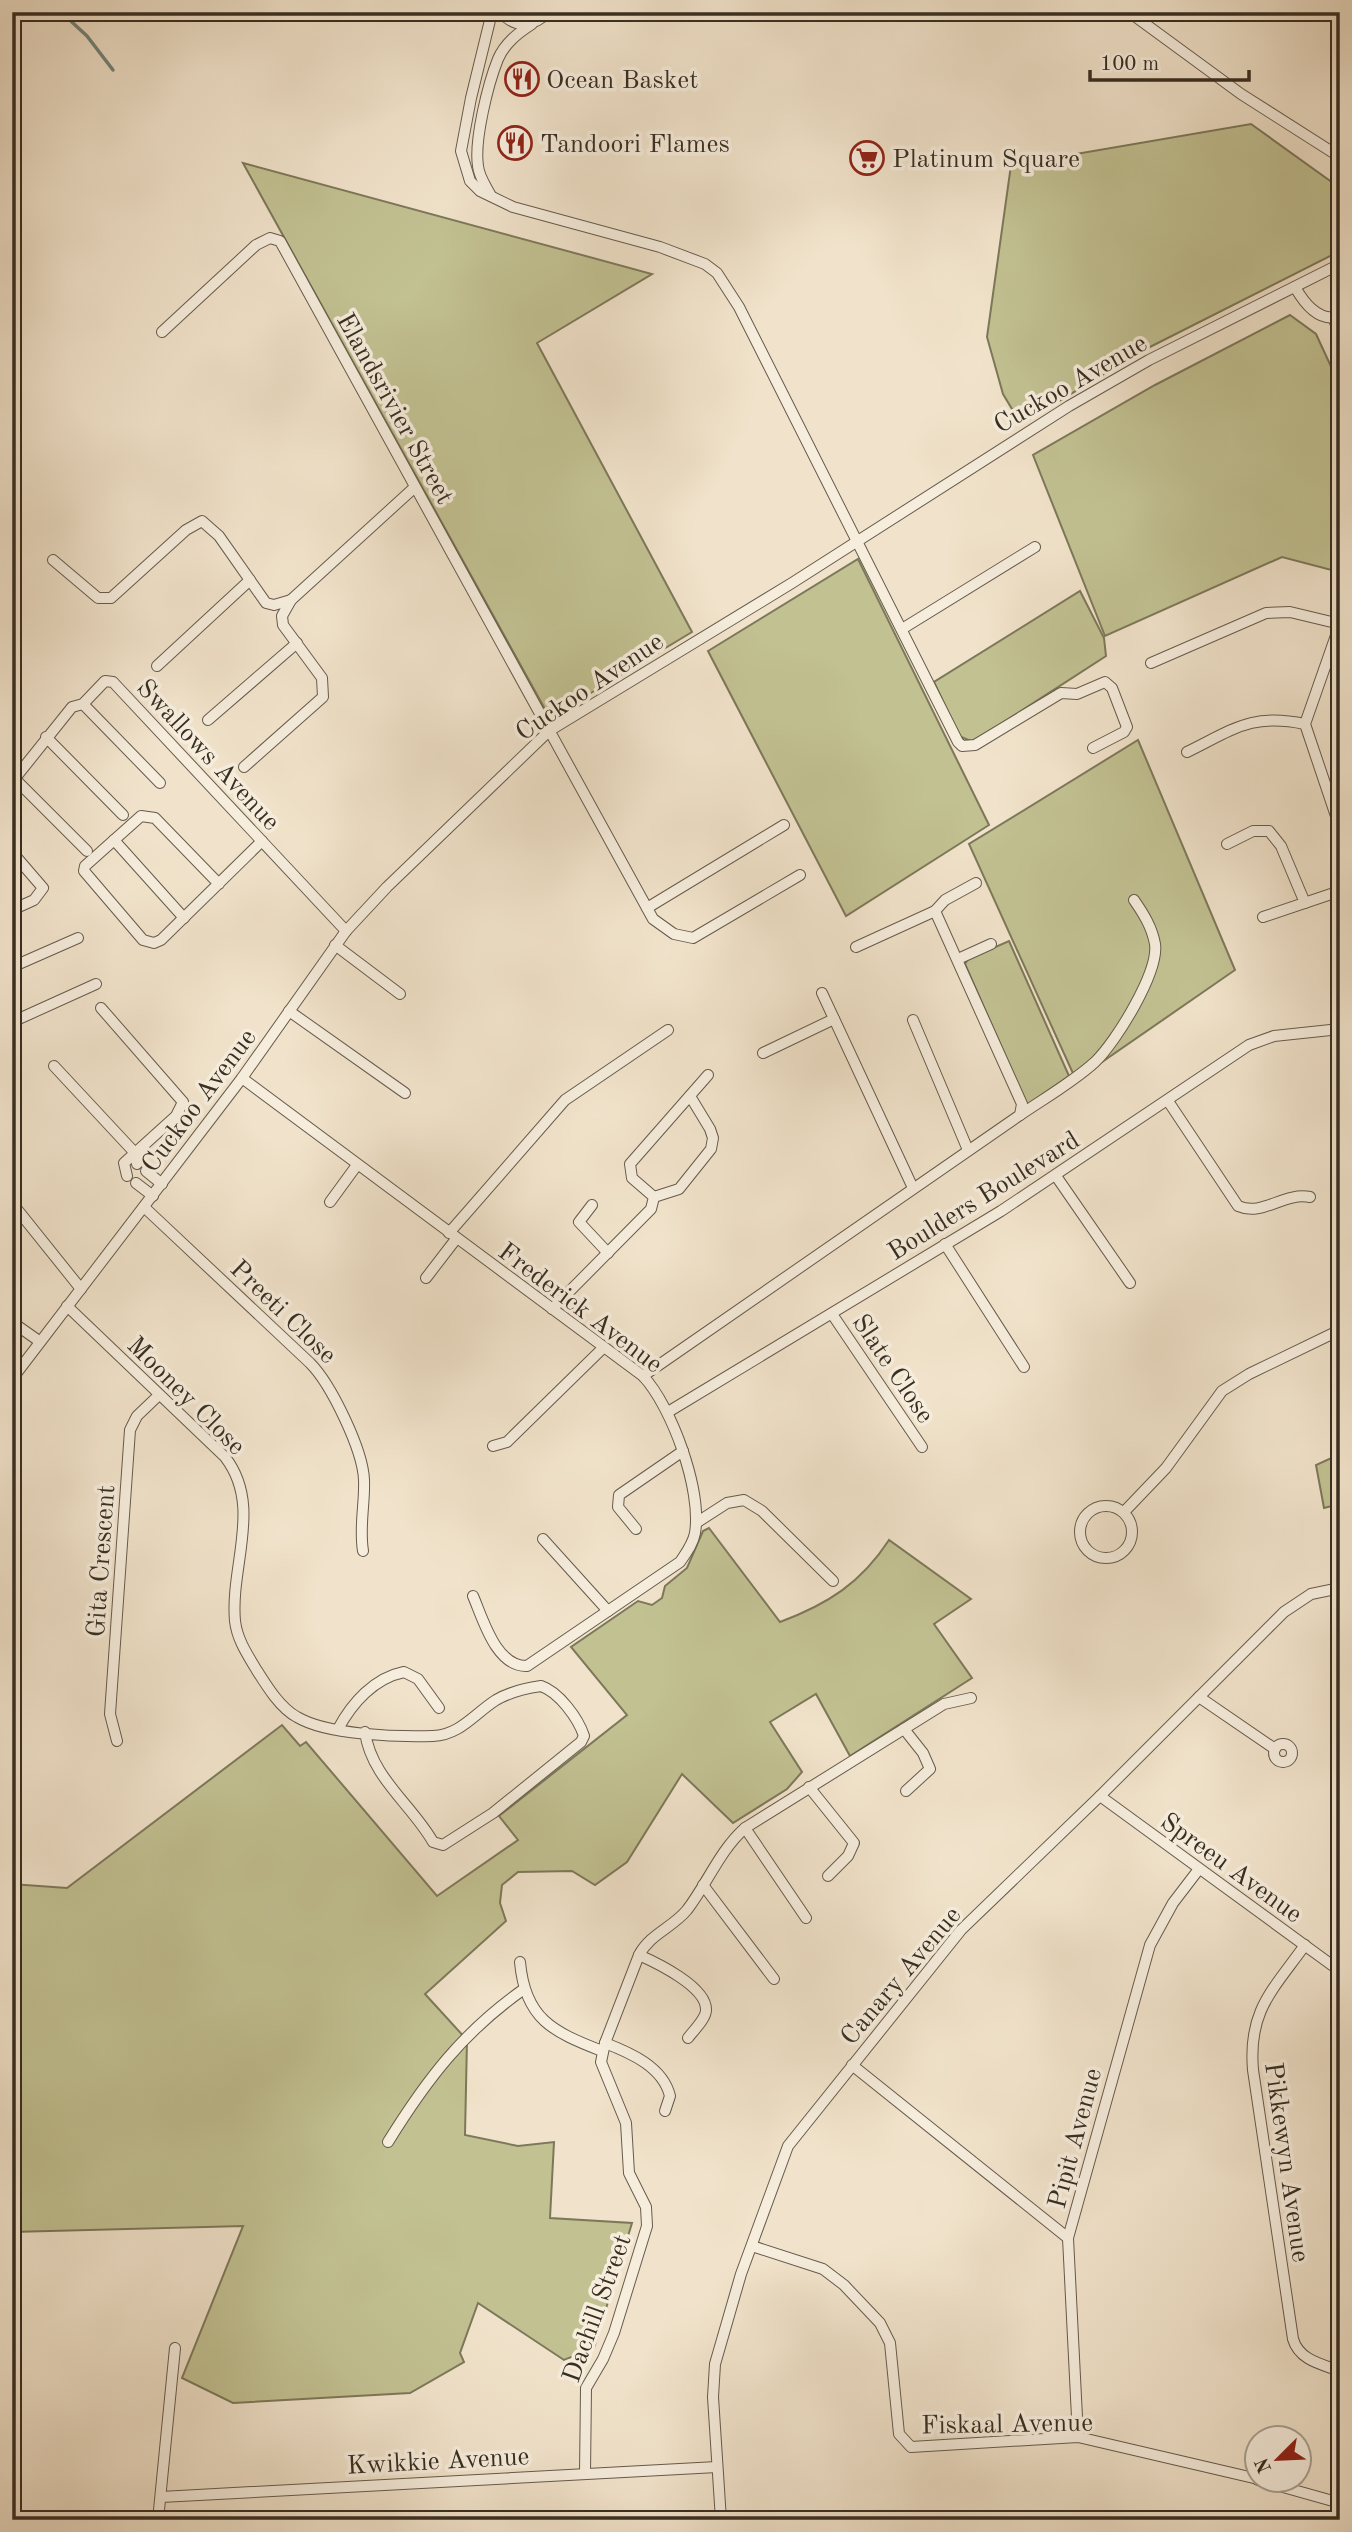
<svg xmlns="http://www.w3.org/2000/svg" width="1352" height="2532" font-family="'Old Standard TT',serif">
<rect width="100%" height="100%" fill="#f1e3cb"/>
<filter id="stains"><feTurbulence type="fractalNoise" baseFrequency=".00286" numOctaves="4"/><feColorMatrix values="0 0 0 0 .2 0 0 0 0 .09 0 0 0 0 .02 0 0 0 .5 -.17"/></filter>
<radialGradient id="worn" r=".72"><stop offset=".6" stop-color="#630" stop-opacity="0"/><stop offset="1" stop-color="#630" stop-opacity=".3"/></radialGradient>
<!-- grass -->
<g fill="#c2c192" stroke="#7d785a" stroke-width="2">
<polygon points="1251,124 1340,188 1340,251 1144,350 1021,424 1003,394 987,337 1011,165"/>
<polygon points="243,163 652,274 537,343 692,632 556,714 546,711"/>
<polygon points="1290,315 1316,334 1340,386 1339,572 1282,557 1105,636 1033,455 1155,385"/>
<polygon points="858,559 989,825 846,916 708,651"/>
<polygon points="1080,591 1104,638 1106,656 973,742 959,736 934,682"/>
<polygon points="1138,740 1235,970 1076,1080 969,844"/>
<polygon points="1009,941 1069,1076 1027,1105 965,964 968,959"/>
<polygon points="1340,1454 1340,1504 1324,1508 1316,1465"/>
<path d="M709,1528l71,94c48,-18 81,-39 109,-82l82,59 -37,25 38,54 -122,78 -34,-62 -46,28 32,50 -15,17 -54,34 -51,-49 -55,88 -32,23 -23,-14 -54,1 -16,13 -2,18 6,18 -81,73 42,46 -2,95 53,11 36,-4 -4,76 82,5 -38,125 -30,12 -86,-57 -18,50 4,9 -54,31 -177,10 -51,-25 61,-152 -231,6v-348l55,4 215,-163 18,21 6,-4 131,154 81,-56 -19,-24 128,-101 -56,-68 67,-46 14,4 10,-7 3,-12 22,-18 16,-37z"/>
</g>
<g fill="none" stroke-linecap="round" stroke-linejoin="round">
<!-- stream -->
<polyline stroke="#73847c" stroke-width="3.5" points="61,12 87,36 113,70"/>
<!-- minor casing -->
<g stroke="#665b4c" stroke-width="12">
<g id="minor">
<polyline points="492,12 471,98 461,151 470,181 480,191 513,207 660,247 705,264 717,273 739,307 958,742 962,746 975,745 1061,693 1077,694 1105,682 1112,688 1127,727 1124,732 1093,748"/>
<path d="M501,12c14,17 33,15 47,0"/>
<polyline points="1129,12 1241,94 1340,157"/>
<path d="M491,196c-5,-10 -12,-19 -13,-30 -4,-26 10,-82 20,-107 7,-16 20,-26 34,-35"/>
<path d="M1295,287c9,16 24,36 45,29"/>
<polyline points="1333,318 1340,333"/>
<polyline points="162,332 256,245 270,238 280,241 653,919 674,934 693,938 800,875"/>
<polyline points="53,560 98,598 111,598 186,530 202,521 219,536 266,603 274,605 291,600"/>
<polyline points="902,629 1035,547"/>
<polyline points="1151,663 1266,613 1290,612 1340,624 1305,724 1340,828"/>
<polyline points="157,666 250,580"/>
<polyline points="83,704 160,783"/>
<polyline points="208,720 297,643"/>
<polyline points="46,737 123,815"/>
<path d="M1187,752c47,-23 64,-39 118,-28"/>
<polyline points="244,767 323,697 322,678 283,625 282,616 291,600 415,487"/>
<polyline points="15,779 87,851"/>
<polyline points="12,782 72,707 83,704 105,681 113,682 346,931"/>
<polyline points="114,840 184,918"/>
<polyline points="1227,844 1253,831 1269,831 1281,846 1305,903"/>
<polyline points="12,852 43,888 34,900 12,910"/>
<polyline points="219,884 155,818 141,816 85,866 84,871 143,940 154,943 161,940 262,841"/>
<polyline points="647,908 784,825"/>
<polyline points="935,911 945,900 976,883"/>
<polyline points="1263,917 1340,891"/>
<polyline points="335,945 400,994"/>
<polyline points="958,959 991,944"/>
<polyline points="12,967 78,938"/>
<polyline points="822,993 913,1188"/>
<polyline points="101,1008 183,1102 176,1116 124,1163 127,1176"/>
<polyline points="289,1011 405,1093"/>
<polyline points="913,1020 968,1150"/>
<polyline points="12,1022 96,984"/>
<polyline points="763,1053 834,1019"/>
<polyline points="54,1066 135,1153 137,1164"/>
<path d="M242,1078l401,298c29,31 59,114 52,157 -2,11 -9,20 -15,29l-153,104c-31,1 -44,-47 -54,-70"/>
<path d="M1168,1101l70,105c25,11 45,-14 72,-9"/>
<path d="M1020,1115c25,-17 53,-33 75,-53 21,-20 64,-90 60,-118 -3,-17 -12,-31 -21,-44"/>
<polyline points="146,1171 162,1184"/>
<polyline points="1056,1176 1130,1283"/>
<polyline points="136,1183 153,1196"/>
<polyline points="654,1197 679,1189 711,1149 713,1138 710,1129 690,1096"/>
<polyline points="330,1202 357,1165"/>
<polyline points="12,1203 81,1289"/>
<polyline points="592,1205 579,1222 608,1253"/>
<path d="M144,1207l166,156c21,21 53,87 54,117 1,24 -5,46 -1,71"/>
<polyline points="449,1233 565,1100 668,1030"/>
<polyline points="945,1244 1024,1367"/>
<polyline points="426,1278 456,1239"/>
<path d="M67,1306l158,151c38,49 5,108 10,164 2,18 12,33 21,48 10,16 24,39 41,48 30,18 100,20 136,19 27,-1 41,-22 63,-36 12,-7 31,-12 45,-14 18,6 37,32 43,50l-3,6 -88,71 -50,32 -10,-3c-21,-37 -62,-65 -68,-110"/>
<polyline points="552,1309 651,1209 654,1197 632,1178 630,1164 708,1075"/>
<polyline points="832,1314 922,1447"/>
<polyline points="12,1322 39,1341"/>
<polyline points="643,1376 1020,1115 1022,1104 935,911 856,947"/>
<polyline points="12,1379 242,1078 346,931 387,887 549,731 792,583 1069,406 1149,360 1340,264"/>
<polyline points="668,1412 1001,1211 1249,1045 1274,1036 1340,1029"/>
<polyline points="493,1446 507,1442 603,1348"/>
<circle cx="1106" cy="1532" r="26"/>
<polyline points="1124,1512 1166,1468 1222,1391 1249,1374 1340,1330"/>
<polyline points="696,1523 727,1503 744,1500 762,1511 833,1581"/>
<polyline points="636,1529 618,1507 619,1495 683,1451"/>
<polyline points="543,1539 608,1611"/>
<polyline points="1199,1697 1275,1749"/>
<path d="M338,1729c14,-26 36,-51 66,-57l14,7 21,29"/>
<polyline points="904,1729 923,1753 930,1769 906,1791"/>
<polyline points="117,1741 110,1714 130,1430 137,1416 159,1395"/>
<circle cx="1283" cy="1753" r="9"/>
<polyline points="809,1787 854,1843 848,1856 828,1876"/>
<polyline points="1100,1796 1340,1971"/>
<polyline points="745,1828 806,1918"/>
<polyline points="703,1885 774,1979"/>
<path d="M1305,1945c-33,46 -57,66 -52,125l40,269c6,21 28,25 47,32"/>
<path d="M639,1955c18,8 68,32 67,55 0,9 -13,21 -18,28"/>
<path d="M520,1962c5,57 33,70 82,89"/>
<path d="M605,2043c26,10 58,24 65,53l-5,15"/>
<polyline points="852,2065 1068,2238"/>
<path d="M388,2142c39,-63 75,-110 136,-153"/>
<polyline points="752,2246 823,2269 844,2285 880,2323 890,2343 899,2434 911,2447 1078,2437 1258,2479"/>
<polyline points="1078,2437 1068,2238 1150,1945 1173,1903 1199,1869"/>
<path d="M585,2473l1,-85 17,-29 11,-26 33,-107 -1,-19 -17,-34 -3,-50 -25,-61 4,-19 34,-88c11,-21 33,-27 48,-45 20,-26 33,-60 58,-82l199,-124 27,-6"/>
<polyline points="1258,2480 1340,2503"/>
<polyline points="161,2497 717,2467"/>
<polyline points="158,2520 175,2348"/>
<polyline points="721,2520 713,2397 715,2364 741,2274 788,2146 961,1930 1100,1796 1284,1612 1311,1594 1340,1588"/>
</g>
</g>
<!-- minor -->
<use href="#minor" stroke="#f6eddd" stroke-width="10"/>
</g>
<!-- icons -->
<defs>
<g id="restaurant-ring" transform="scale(1.75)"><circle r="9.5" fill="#f6eddd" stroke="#8f2418" stroke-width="1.5"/><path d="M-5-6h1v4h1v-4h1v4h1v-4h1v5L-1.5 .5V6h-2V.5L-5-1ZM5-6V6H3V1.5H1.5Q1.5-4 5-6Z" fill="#8f2418"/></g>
<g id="supermarket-ring" transform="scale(1.75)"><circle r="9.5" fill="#f6eddd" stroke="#8f2418" stroke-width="1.5"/><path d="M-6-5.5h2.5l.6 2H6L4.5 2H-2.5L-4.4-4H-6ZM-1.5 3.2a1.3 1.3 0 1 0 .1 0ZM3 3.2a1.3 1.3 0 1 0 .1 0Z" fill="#8f2418"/></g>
</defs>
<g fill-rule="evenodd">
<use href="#restaurant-ring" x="522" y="79"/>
<use href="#restaurant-ring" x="515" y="143"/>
<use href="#supermarket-ring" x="867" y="158"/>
</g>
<g text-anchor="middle" stroke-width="7" stroke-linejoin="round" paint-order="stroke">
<!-- poi labels -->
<g font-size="26" fill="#382e21" stroke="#f6eddd" text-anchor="start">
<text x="546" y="88">Ocean Basket</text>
<text x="540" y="152">Tandoori Flames</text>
<text x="892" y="167">Platinum Square</text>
</g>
<!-- street labels -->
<g font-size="26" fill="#382e21" stroke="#f6eddd">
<text transform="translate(1070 383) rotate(-30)" y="9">Cuckoo Avenue</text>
<text transform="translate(396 408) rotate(61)" y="9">Elandsrivier Street</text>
<text transform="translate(589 686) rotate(-34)" y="9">Cuckoo Avenue</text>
<text transform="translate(209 754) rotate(47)" y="9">Swallows Avenue</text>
<text transform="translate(198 1100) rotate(-53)" y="9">Cuckoo Avenue</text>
<text transform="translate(983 1195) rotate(-32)" y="9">Boulders Boulevard</text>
<text transform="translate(581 1307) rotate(37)" y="9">Frederick Avenue</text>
<text transform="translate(284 1311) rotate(44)" y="9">Preeti Close</text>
<text transform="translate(894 1368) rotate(56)" y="9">Slate Close</text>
<text transform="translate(187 1395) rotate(45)" y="9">Mooney Close</text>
<text transform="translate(100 1561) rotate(-86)" y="9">Gita Crescent</text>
<text transform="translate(1232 1867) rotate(36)" y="9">Spreeu Avenue</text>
<text transform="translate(900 1975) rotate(-50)" y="9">Canary Avenue</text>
<text transform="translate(1074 2138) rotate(-75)" y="9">Pipit Avenue</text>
<text transform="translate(1288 2162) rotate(82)" y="9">Pikkewyn Avenue</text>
<text transform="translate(596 2308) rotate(-70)" y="9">Dachill Street</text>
<text transform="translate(1007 2423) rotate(-1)" y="9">Fiskaal Avenue</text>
<text transform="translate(438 2460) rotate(-3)" y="9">Kwikkie Avenue</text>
</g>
</g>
<!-- margin -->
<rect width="1352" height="2532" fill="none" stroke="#f1e3cb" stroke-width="42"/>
<rect x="14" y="14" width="1324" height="2504" fill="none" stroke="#382e21" stroke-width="3.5"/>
<rect x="21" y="21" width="1310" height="2490" fill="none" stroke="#382e21" stroke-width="2"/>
<!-- north arrow -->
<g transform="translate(1278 2459) rotate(246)"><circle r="33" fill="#f6eddd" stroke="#aaa192" stroke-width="2"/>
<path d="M0-5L12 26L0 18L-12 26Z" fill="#8f2418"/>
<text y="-10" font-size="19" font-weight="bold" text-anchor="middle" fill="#382e21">N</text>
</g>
<!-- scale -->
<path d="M1090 70v10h159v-10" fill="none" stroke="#382e21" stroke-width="3.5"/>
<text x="1100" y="70" font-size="21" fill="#382e21" stroke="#f6eddd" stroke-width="5" paint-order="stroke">100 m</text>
<rect width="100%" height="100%" filter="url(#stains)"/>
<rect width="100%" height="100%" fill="url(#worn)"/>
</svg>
